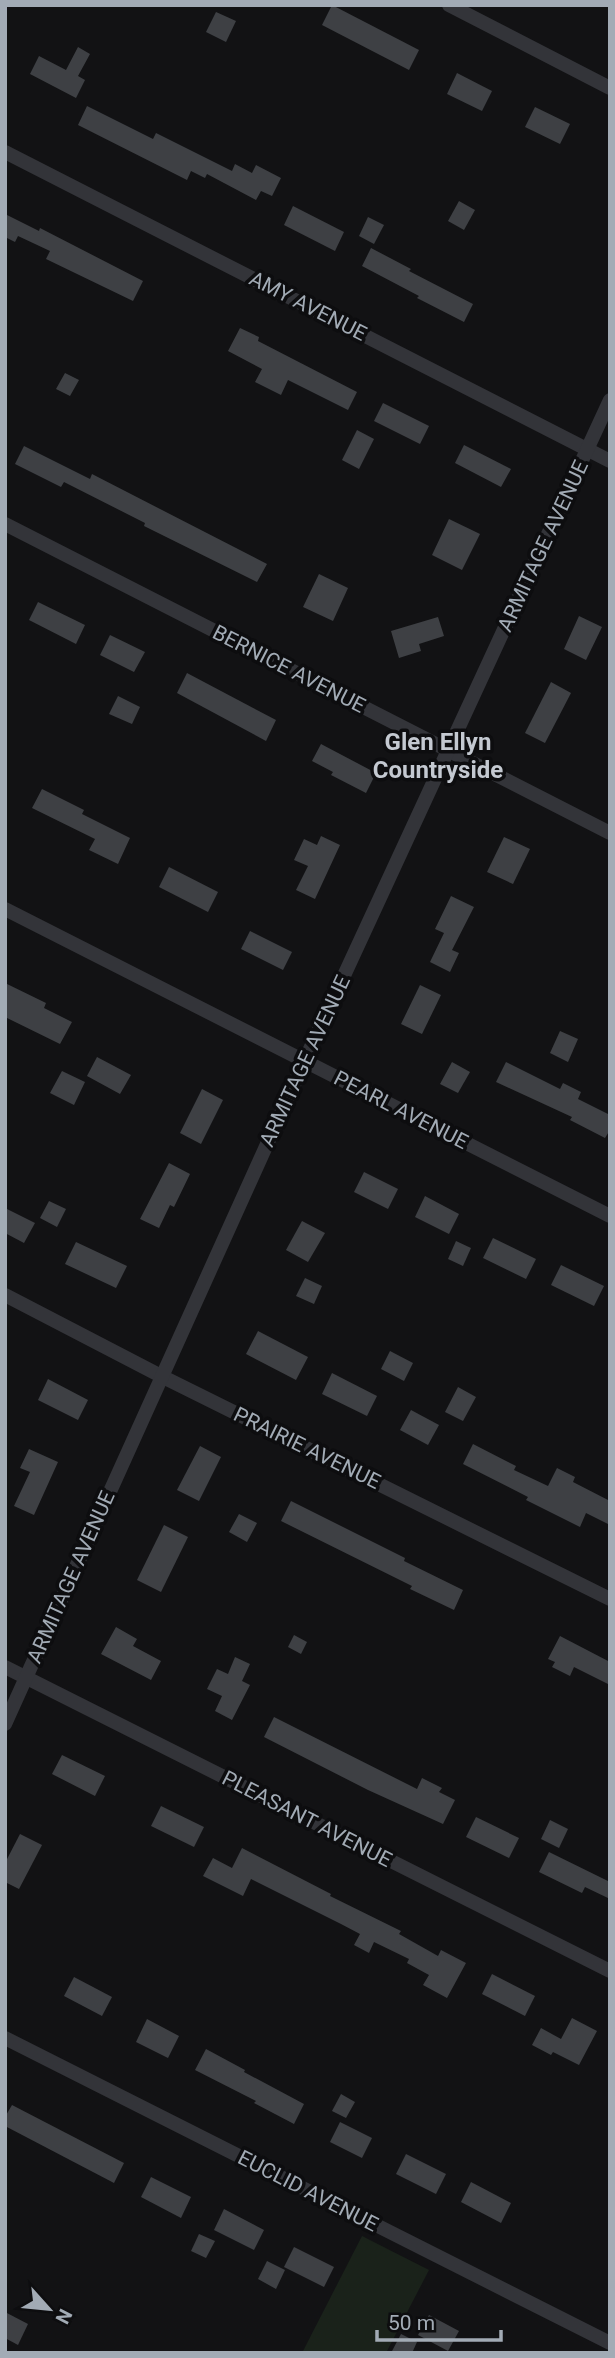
<svg xmlns="http://www.w3.org/2000/svg" width="615" height="2358" font-family="Roboto,sans-serif">
<rect width="100%" height="100%" fill="#121214"/>
<!-- green -->
<polygon fill="#1a221a" points="362,2236 429,2270 386,2353 302,2353"/>
<!-- building -->
<g fill="#3e4044">
<polygon points="332,5 419,50 409,70 322,25"/>
<polygon points="216,12 236,21 226,42 206,32"/>
<polygon points="78,47 90,54 78,76 85,80 76,98 30,74 39,56 66,70"/>
<polygon points="457,73 492,91 482,111 447,94"/>
<polygon points="87,106 153,139 156,133 232,171 235,164 252,173 256,165 281,178 272,196 261,191 256,200 207,174 205,178 191,171 187,180 78,125"/>
<polygon points="535,107 570,124 560,144 525,127"/>
<polygon points="459,201 475,210 464,230 448,221"/>
<polygon points="293,206 344,232 335,251 284,225"/>
<polygon points="5,214 39,231 40,228 143,281 133,301 46,259 50,251 18,236 15,242 5,237"/>
<polygon points="368,217 384,225 374,244 359,236"/>
<polygon points="371,248 411,269 409,271 473,304 464,322 417,298 419,296 362,266"/>
<polygon points="240,328 259,337 258,341 357,392 348,410 288,380 281,395 255,382 262,369 228,351"/>
<polygon points="65,373 79,380 70,396 56,389"/>
<polygon points="383,403 429,426 420,444 374,421"/>
<polygon points="357,430 374,439 359,469 342,460"/>
<polygon points="464,445 511,469 501,487 455,463"/>
<polygon points="24,446 90,479 92,474 267,564 257,582 144,526 145,523 64,482 61,487 15,464"/>
<polygon points="449,519 480,534 462,570 432,555"/>
<polygon points="319,574 348,588 333,621 303,607"/>
<polygon points="38,602 85,625 76,644 29,620"/>
<polygon points="579,616 602,627 586,660 564,649"/>
<polygon points="438,617 444,636 419,644 421,651 399,658 391,631"/>
<polygon points="110,635 145,652 134,672 100,655"/>
<polygon points="187,673 276,720 266,741 177,693"/>
<polygon points="551,682 571,693 545,743 525,733"/>
<polygon points="118,696 140,707 132,724 109,714"/>
<polygon points="321,744 376,773 366,793 331,775 333,772 312,761"/>
<polygon points="42,789 84,810 82,814 130,838 118,864 89,850 95,839 32,808"/>
<polygon points="321,836 340,845 315,899 296,890 308,866 294,860 304,839 317,845"/>
<polygon points="504,837 530,849 513,884 487,872"/>
<polygon points="169,867 218,892 208,912 159,887"/>
<polygon points="451,896 474,907 452,950 459,953 450,972 430,962 444,933 435,929"/>
<polygon points="250,931 292,952 283,970 241,949"/>
<polygon points="5,983 46,1003 44,1008 72,1022 60,1044 5,1017"/>
<polygon points="420,985 441,995 422,1034 401,1024"/>
<polygon points="560,1031 578,1039 568,1062 550,1053"/>
<polygon points="97,1057 131,1075 120,1094 87,1076"/>
<polygon points="452,1062 470,1072 458,1093 440,1084"/>
<polygon points="506,1062 560,1089 563,1083 581,1092 578,1099 610,1115 610,1130 605,1138 570,1120 572,1117 496,1082"/>
<polygon points="62,1071 85,1082 74,1105 50,1093"/>
<polygon points="202,1089 223,1100 201,1144 180,1133"/>
<polygon points="169,1163 190,1174 174,1207 170,1205 159,1228 140,1219"/>
<polygon points="364,1172 398,1189 388,1209 354,1192"/>
<polygon points="425,1196 459,1214 449,1234 415,1217"/>
<polygon points="49,1201 66,1209 57,1227 40,1218"/>
<polygon points="5,1208 35,1223 24,1243 5,1233"/>
<polygon points="302,1221 325,1233 308,1262 286,1250"/>
<polygon points="493,1238 536,1259 526,1279 483,1258"/>
<polygon points="456,1241 471,1248 463,1266 448,1259"/>
<polygon points="76,1242 127,1266 116,1288 65,1264"/>
<polygon points="561,1265 604,1286 594,1306 551,1285"/>
<polygon points="305,1278 322,1286 314,1304 296,1296"/>
<polygon points="258,1331 308,1357 296,1380 246,1354"/>
<polygon points="390,1351 413,1363 404,1381 381,1369"/>
<polygon points="332,1373 377,1396 367,1416 322,1394"/>
<polygon points="48,1379 88,1400 78,1420 38,1400"/>
<polygon points="458,1387 476,1397 463,1421 445,1412"/>
<polygon points="411,1410 439,1425 428,1445 400,1430"/>
<polygon points="473,1444 516,1466 514,1470 548,1486 557,1468 575,1477 573,1482 610,1501 610,1525 586,1513 580,1527 526,1500 528,1497 463,1464"/>
<polygon points="200,1446 221,1457 199,1501 177,1490"/>
<polygon points="29,1449 58,1462 34,1515 14,1506 30,1472 20,1468"/>
<polygon points="291,1501 405,1558 404,1561 463,1590 454,1610 410,1589 412,1586 281,1521"/>
<polygon points="239,1514 257,1523 247,1542 229,1532"/>
<polygon points="164,1525 188,1537 161,1592 137,1580"/>
<polygon points="116,1627 137,1639 133,1646 161,1661 151,1680 101,1654"/>
<polygon points="294,1635 307,1642 301,1654 288,1647"/>
<polygon points="560,1636 610,1662 610,1685 574,1667 570,1676 552,1667 555,1662 548,1659"/>
<polygon points="235,1657 250,1664 242,1681 250,1685 232,1720 215,1711 222,1696 207,1689 217,1669 228,1674"/>
<polygon points="274,1717 417,1789 422,1778 442,1788 439,1792 455,1800 443,1824 368,1790 264,1737"/>
<polygon points="62,1755 105,1776 95,1796 52,1774"/>
<polygon points="161,1806 204,1827 194,1847 151,1826"/>
<polygon points="476,1817 519,1838 509,1858 466,1837"/>
<polygon points="550,1820 568,1829 559,1848 541,1839"/>
<polygon points="20,1834 42,1845 19,1889 5,1882 5,1863"/>
<polygon points="242,1848 331,1894 330,1896 401,1931 399,1934 438,1956 441,1950 466,1963 447,1998 423,1985 429,1975 407,1963 409,1959 374,1942 369,1953 354,1945 360,1934 341,1924 251,1879 243,1896 203,1876 213,1858 232,1868"/>
<polygon points="549,1852 610,1882 610,1899 585,1887 582,1893 539,1872"/>
<polygon points="492,1974 535,1996 525,2016 482,1994"/>
<polygon points="74,1977 112,1997 102,2016 64,1996"/>
<polygon points="572,2018 597,2031 579,2065 553,2052 551,2055 532,2045 541,2028 561,2039"/>
<polygon points="147,2019 179,2036 168,2058 136,2042"/>
<polygon points="206,2049 245,2070 244,2072 304,2104 294,2124 254,2103 256,2101 195,2070"/>
<polygon points="341,2094 355,2102 346,2118 332,2111"/>
<polygon points="12,2105 124,2163 114,2183 5,2126 5,2117"/>
<polygon points="340,2122 372,2138 362,2158 330,2142"/>
<polygon points="406,2154 446,2174 436,2194 396,2174"/>
<polygon points="151,2177 191,2197 181,2218 141,2197"/>
<polygon points="471,2182 511,2203 501,2223 461,2202"/>
<polygon points="224,2209 264,2230 254,2250 214,2230"/>
<polygon points="199,2234 215,2241 206,2258 191,2251"/>
<polygon points="294,2247 334,2267 324,2287 284,2267"/>
<polygon points="267,2261 285,2270 276,2289 258,2279"/>
<polygon points="5,2312 28,2324 18,2345 5,2338"/>
<polygon points="429,2315 459,2331 448,2351 418,2335"/>
<polygon points="401,2334 417,2342 412,2353 391,2353"/>
</g>
<g fill="none" stroke-linecap="round" stroke-linejoin="round">
<!-- minor -->
<g stroke="#333439" stroke-width="14">
<polyline points="449,5 610,88"/>
<polyline points="5,152 610,461"/>
<polyline points="5,524 610,833"/>
<polyline points="5,909 610,1216"/>
<polyline points="5,1295 161,1376 610,1599"/>
<polyline points="5,1667 610,1971"/>
<polyline points="5,1724 305,1060 610,400"/>
<polyline points="5,2038 610,2343"/>
</g>
</g>
<g text-anchor="middle" stroke-width="7" stroke-linejoin="round" paint-order="stroke">
<!-- street labels -->
<g font-size="21" fill="#a2abb5" stroke="#0d0d0f">
<text transform="translate(308 306) rotate(27)" y="7">AMY AVENUE</text>
<text transform="translate(543 546) rotate(-65)" y="7">ARMITAGE AVENUE</text>
<text transform="translate(289 669) rotate(27)" y="7">BERNICE AVENUE</text>
<text transform="translate(305 1061) rotate(-65)" y="7">ARMITAGE AVENUE</text>
<text transform="translate(401 1110) rotate(27)" y="7">PEARL AVENUE</text>
<text transform="translate(307 1448) rotate(26)" y="7">PRAIRIE AVENUE</text>
<text transform="translate(71 1577) rotate(-66)" y="7">ARMITAGE AVENUE</text>
<text transform="translate(307 1819) rotate(27)" y="7">PLEASANT AVENUE</text>
<text transform="translate(308 2191) rotate(27)" y="7">EUCLID AVENUE</text>
</g>
<!-- quarter labels -->
<g font-size="24" font-weight="bold" fill="#c4c9d1" stroke="#0d0d0f">
<text x="438" y="750">Glen Ellyn<tspan x="438" dy="28">Countryside</tspan></text>
</g>
</g>
<!-- border -->
<rect width="615" height="2358" fill="none" stroke="#a2abb5" stroke-width="14"/>
<!-- north arrow -->
<g transform="translate(49 2309) rotate(117)" stroke="#0d0d0f" stroke-width="5" paint-order="stroke">
<path d="M0-5L12 26L0 18L-12 26Z" fill="#a2abb5"/>
<text y="-10" font-size="19" font-weight="bold" text-anchor="middle" fill="#a2abb5">N</text>
</g>
<!-- scale -->
<path d="M377 2330v10h124v-10" fill="none" stroke="#a2abb5" stroke-width="3.5"/>
<text x="388" y="2330" font-size="21" fill="#a2abb5" stroke="#0d0d0f" stroke-width="5" paint-order="stroke">50 m</text>
</svg>
